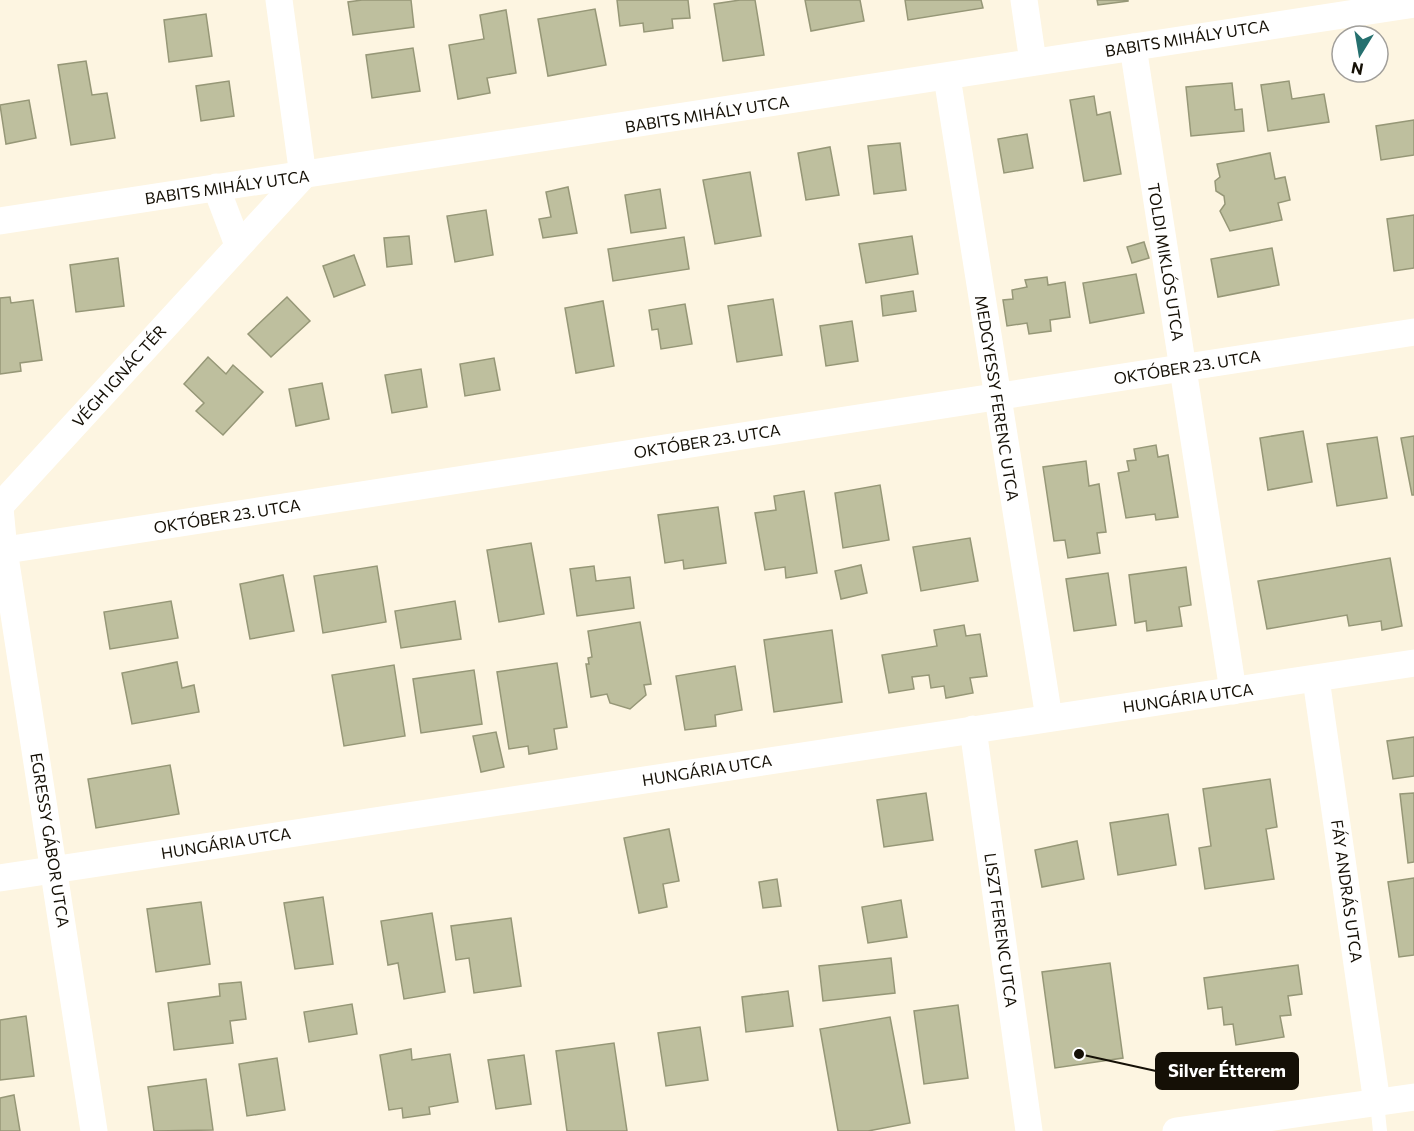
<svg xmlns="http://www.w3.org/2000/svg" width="1414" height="1131" font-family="Commissioner,sans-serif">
<rect width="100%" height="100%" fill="#fdf5e1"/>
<!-- building -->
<g fill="#bebf9e" stroke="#969777" stroke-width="1.5">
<polygon points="362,0 411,0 414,27 353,35 348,2"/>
<polygon points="617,0 688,0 690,18 672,19 673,28 644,32 643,23 620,26"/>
<polygon points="740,0 755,0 764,55 723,61 714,4"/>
<polygon points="805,0 860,0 864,21 811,31"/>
<polygon points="905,0 981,0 983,8 908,20"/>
<polygon points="1097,0 1128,0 1128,1 1098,5"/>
<polygon points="595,9 606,65 548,76 538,19"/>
<polygon points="506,10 516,73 487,78 490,93 458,99 449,45 484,39 480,15"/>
<polygon points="206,14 212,56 169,62 164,20"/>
<polygon points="413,48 420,91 372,98 366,55"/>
<polygon points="86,61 92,95 107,93 115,138 71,145 58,65"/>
<polygon points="229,81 234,116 201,121 196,86"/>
<polygon points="1289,81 1292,99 1324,94 1329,122 1268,131 1261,85"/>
<polygon points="1232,83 1235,110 1242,109 1244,131 1191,136 1186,87"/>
<polygon points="1094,96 1097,115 1110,112 1121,174 1084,181 1070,100"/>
<polygon points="29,100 36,138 6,144 0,105"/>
<polygon points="1414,120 1414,155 1381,160 1376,126"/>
<polygon points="1027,134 1033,168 1004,173 998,139"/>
<polygon points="900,143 906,190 874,194 868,146"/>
<polygon points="830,147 839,195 806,200 798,153"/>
<polygon points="1270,153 1275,179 1285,177 1290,200 1278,203 1282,220 1230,231 1220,211 1225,204 1224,196 1216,191 1215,181 1220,177 1217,164"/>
<polygon points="750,172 761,236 715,244 703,180"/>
<polygon points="568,187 577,233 543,238 539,219 551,217 546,192"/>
<polygon points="660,189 666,228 631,233 625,195"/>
<polygon points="486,210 493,255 455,262 447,216"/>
<polygon points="1414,215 1414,268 1394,271 1387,219"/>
<polygon points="409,236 412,264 387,267 384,238"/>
<polygon points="912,236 918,274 866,283 859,244"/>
<polygon points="684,237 689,269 613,281 608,249"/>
<polygon points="1144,242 1149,258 1132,263 1127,247"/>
<polygon points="1272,248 1279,285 1218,297 1211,259"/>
<polygon points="354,255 365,285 334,297 323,266"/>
<polygon points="118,258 124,306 76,312 70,265"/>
<polygon points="1136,274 1144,313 1090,323 1083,283"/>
<polygon points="1047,277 1048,285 1065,282 1070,317 1050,320 1051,331 1029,334 1027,323 1007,326 1003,300 1013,299 1012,290 1027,287 1025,280"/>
<polygon points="913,291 916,311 883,316 881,296"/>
<polygon points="10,297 11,303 33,300 42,360 20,363 21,371 0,374 0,298"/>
<polygon points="287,297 310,321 271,357 248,334"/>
<polygon points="773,299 782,355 737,362 728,306"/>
<polygon points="603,301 614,366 576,373 565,308"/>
<polygon points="685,304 692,344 661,349 658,329 652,330 649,310"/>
<polygon points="852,321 858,361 826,366 820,326"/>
<polygon points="208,357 226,374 233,365 263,392 223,435 196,411 204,403 184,384"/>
<polygon points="494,358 500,390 465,396 460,364"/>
<polygon points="421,369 427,407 392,413 385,375"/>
<polygon points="322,383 329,419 296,426 289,389"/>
<polygon points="1303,431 1312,482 1268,490 1260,438"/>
<polygon points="1414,436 1414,495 1412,495 1401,438"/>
<polygon points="1377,437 1387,498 1337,506 1327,444"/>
<polygon points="1156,445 1158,457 1168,455 1178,517 1156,520 1155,514 1126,518 1118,473 1129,471 1127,461 1136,460 1134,449"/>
<polygon points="1086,461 1089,486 1099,484 1106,532 1097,533 1100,553 1068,558 1065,540 1054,541 1043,467"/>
<polygon points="880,485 889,540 843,548 835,493"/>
<polygon points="804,491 817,573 786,578 785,567 765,570 755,513 776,510 774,496"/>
<polygon points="718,507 726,563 684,569 683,560 665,563 658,515"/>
<polygon points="970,538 978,581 921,591 913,547"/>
<polygon points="531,543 544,614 499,622 487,550"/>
<polygon points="1390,558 1402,626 1382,630 1381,621 1349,626 1347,615 1267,629 1258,581"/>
<polygon points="861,565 867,593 841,599 835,571"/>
<polygon points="377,566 386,622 323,633 314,576"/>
<polygon points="594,566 596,581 630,577 634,608 577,616 570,569"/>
<polygon points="1186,567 1191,605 1179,607 1182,626 1147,631 1146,621 1135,623 1129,575"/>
<polygon points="1108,573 1116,625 1074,631 1066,579"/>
<polygon points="283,575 294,631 250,639 240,584"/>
<polygon points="171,601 178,638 110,649 104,612"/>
<polygon points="455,601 461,639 401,648 395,611"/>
<polygon points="640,622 651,684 644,685 646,695 630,709 610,703 607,694 591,697 586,664 589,664 588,658 592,657 588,631"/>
<polygon points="964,625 966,636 980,634 987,676 970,678 973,693 946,698 944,686 931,688 929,675 912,677 914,689 889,693 882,655 937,646 934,630"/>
<polygon points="832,630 842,702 774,712 764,640"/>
<polygon points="177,662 182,688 194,685 199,712 132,724 122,673"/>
<polygon points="557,663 567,727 554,729 557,749 529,754 528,746 509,749 497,672"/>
<polygon points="394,665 405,736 344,746 332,675"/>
<polygon points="735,666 742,710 715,715 716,726 685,730 676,676"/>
<polygon points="474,670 482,724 421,733 413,679"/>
<polygon points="496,732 504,767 481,772 473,736"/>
<polygon points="1414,737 1414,776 1393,779 1387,741"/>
<polygon points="170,765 179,814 96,828 88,779"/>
<polygon points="1270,779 1277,827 1266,829 1274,879 1205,889 1199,848 1211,846 1203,789"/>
<polygon points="926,793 933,840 884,847 877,800"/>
<polygon points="1414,793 1414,862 1408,863 1400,794"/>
<polygon points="1168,814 1176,865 1118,875 1110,823"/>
<polygon points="669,829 679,881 663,884 667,907 639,913 624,838"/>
<polygon points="1077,841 1084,879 1042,887 1035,850"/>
<polygon points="1414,878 1414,955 1399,957 1388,882"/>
<polygon points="777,879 781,906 763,908 759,882"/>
<polygon points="323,897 333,964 295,969 284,903"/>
<polygon points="901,900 907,937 868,943 862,907"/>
<polygon points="201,902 210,964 156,972 147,909"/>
<polygon points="432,913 445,992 404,999 398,963 388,965 381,921"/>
<polygon points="511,918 521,986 474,993 469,958 456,960 451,926"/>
<polygon points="891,958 895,993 823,1001 819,966"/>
<polygon points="1110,963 1123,1058 1055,1068 1042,972"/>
<polygon points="1298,965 1302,994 1288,996 1291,1015 1280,1016 1284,1037 1236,1045 1233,1024 1224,1025 1222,1007 1208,1009 1204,978"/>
<polygon points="241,982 246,1019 230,1021 233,1043 174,1050 168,1003 220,996 219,984"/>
<polygon points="788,991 793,1026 746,1032 742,997"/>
<polygon points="352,1004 357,1034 309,1042 304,1012"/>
<polygon points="958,1005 968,1078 924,1084 914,1011"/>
<polygon points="26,1016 34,1076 0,1080 0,1020"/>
<polygon points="890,1017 910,1123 868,1131 838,1131 820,1029"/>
<polygon points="700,1027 708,1080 666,1086 658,1033"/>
<polygon points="614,1043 627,1131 567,1131 556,1051"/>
<polygon points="411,1049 412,1060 450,1054 458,1102 429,1107 430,1114 403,1118 402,1108 389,1110 380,1055"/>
<polygon points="524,1055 531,1104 496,1109 488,1060"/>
<polygon points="277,1058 285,1110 247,1116 239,1064"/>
<polygon points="206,1079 213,1130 154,1131 148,1087"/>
<polygon points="14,1095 20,1131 0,1131 0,1098"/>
</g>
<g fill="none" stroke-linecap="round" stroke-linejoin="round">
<!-- lane -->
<polyline stroke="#fff" stroke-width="14" points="1377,1103 1380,1131"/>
<!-- street -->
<g stroke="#fff" stroke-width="27">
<polyline points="1024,0 1033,62"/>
<polyline points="1133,47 1233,691"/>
<polyline points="947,77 1049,718"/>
<polyline points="216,187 238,245"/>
<polyline points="0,221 1414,4"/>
<polyline points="0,506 303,176 279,0"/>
<polyline points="0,508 4,550 94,1131"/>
<polyline points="0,551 1414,332"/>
<polyline points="1316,679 1377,1103"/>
<polyline points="973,729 1029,1131"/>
<polyline points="0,878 1414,663"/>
<polyline points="1176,1131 1414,1097"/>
</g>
</g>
<g text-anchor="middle" stroke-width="4.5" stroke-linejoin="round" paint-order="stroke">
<!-- street labels -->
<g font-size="16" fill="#151006" stroke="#fff">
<text transform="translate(1187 38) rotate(-9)" y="6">BABITS MIHÁLY UTCA</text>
<text transform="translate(707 114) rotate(-9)" y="6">BABITS MIHÁLY UTCA</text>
<text transform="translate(227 187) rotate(-8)" y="6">BABITS MIHÁLY UTCA</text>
<text transform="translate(1166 262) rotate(81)" y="6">TOLDI MIKLÓS UTCA</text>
<text transform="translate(1187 367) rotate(-9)" y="6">OKTÓBER 23. UTCA</text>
<text transform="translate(119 376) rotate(-48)" y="6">VÉGH IGNÁC TÉR</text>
<text transform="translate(997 398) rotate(81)" y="6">MEDGYESSY FERENC UTCA</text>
<text transform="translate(707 441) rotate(-9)" y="6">OKTÓBER 23. UTCA</text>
<text transform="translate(227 516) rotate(-9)" y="6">OKTÓBER 23. UTCA</text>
<text transform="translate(1188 698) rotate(-8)" y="6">HUNGÁRIA UTCA</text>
<text transform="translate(707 770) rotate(-9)" y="6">HUNGÁRIA UTCA</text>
<text transform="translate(50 840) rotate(81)" y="6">EGRESSY GÁBOR UTCA</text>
<text transform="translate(226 843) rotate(-9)" y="6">HUNGÁRIA UTCA</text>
<text transform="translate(1347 891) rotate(82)" y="6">FÁY ANDRÁS UTCA</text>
<text transform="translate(1001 930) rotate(82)" y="6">LISZT FERENC UTCA</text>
</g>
</g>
<!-- callouts -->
<path fill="none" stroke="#151006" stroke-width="2" d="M1079 1054L1156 1071"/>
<circle fill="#151006" stroke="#fff" stroke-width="2" cx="1079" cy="1054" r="6"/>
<rect fill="#151006" stroke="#151006" stroke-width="2" x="1156" y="1053" width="142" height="36" rx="6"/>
<g font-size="18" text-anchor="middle" font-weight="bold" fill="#fff">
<text x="1227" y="1077">Silver Étterem</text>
</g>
<!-- north arrow -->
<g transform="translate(1360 54) rotate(191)"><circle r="28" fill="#ffffff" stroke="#a19f9b" stroke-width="1.5"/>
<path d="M0-4.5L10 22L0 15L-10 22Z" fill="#25706f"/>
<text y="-9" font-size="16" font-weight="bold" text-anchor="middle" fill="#151006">N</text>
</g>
</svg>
